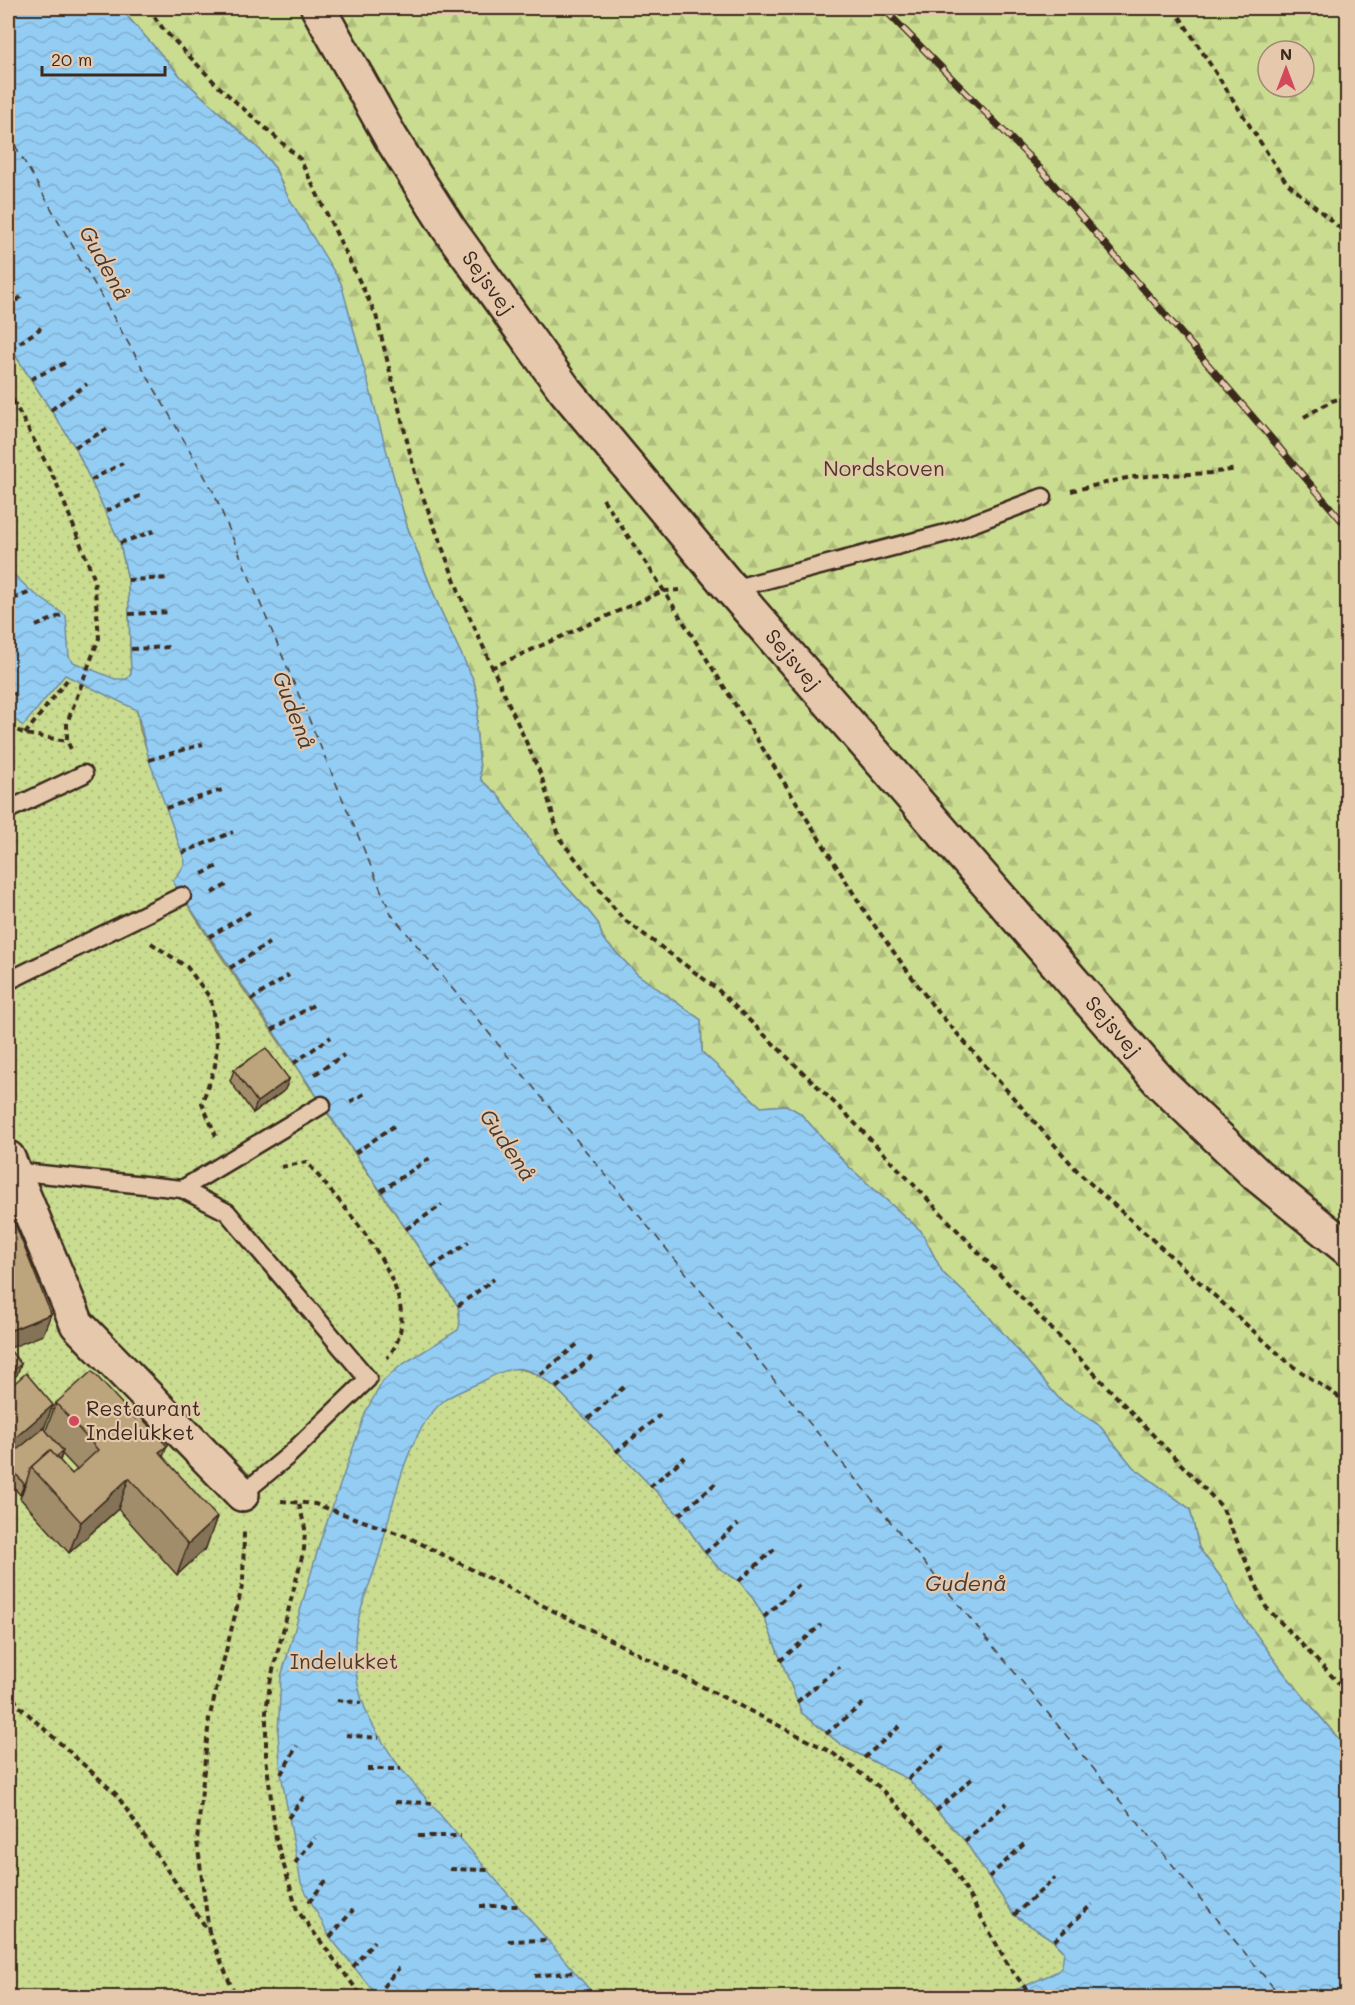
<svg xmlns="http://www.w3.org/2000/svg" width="1355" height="2005" font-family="Mali,sans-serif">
<defs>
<pattern id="forest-firs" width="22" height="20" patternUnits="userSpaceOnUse" patternTransform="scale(1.5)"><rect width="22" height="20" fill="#cadc90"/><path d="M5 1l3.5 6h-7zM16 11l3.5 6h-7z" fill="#aebd7c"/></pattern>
<pattern id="park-dots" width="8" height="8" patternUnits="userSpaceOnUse" patternTransform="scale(1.5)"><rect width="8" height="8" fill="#cadc90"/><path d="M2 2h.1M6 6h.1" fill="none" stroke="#aebd7c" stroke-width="1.8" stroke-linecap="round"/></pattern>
<pattern id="water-waves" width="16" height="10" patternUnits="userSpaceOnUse" patternTransform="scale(1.5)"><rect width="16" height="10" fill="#94cdf4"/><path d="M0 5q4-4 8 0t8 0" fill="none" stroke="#80b0d1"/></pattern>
</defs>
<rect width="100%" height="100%" fill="#e5c9a8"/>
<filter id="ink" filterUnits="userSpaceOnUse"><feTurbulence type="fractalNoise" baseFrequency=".0167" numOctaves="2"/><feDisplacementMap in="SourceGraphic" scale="12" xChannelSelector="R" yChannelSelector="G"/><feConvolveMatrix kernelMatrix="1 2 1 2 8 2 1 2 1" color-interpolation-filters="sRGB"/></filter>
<g filter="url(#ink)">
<!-- forest -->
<path fill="url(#forest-firs)" stroke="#828357" stroke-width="1.5" fill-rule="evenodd" d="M120,8h1227v1741l-63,-76 -47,-65 -9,-21 -29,-39 -9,-39 -57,-42 -34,-42 -38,-24 -77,-90 -41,-38 -22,-42 -73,-65 -48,-53 -14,-8 -25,2 -59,-55 -1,-32 -64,-46 -34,-35 -5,-16 -12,-15 -35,-38 -53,-75 -17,-15 -5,-53 3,-22 -5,-23 -35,-75 -32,-81 -43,-154 -89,-204 -15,-18 -78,-72zM1268,51h36v36h-36z"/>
<!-- park -->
<path fill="url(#park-dots)" stroke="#828357" stroke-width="1.5" d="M8,344l67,103 45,96 8,37 3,95 9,55 45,131 -8,27 31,49 250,369 2,8 46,54c21,0 34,7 50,20l123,127 26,38 14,15 20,13 12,14 13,22 38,96 41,33 65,33 57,62 49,74 40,26 51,56h-1097z"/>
<!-- water -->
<path fill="url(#water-waves)" stroke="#708c9e" stroke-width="1.5" d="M8,8h112l62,70 78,72 15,18 11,25 55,90 66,243 32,81 35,74 5,24 -3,22 5,53 17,15 53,75 35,38 12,15 5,16 34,35 64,46 1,32 59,55 25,-2 14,8 48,53 73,65 22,42 41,38 77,90 38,24 34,42 57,42 9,39 29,39 9,21 47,65 63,76v248h-347l56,-25 6,-6 2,-15 -10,-10 -40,-26 -49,-74 -57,-62 -65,-33 -41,-33 -38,-96 -13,-22 -12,-14 -20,-13 -14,-15 -26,-38 -123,-127c-30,-24 -40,-25 -73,-7 -12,6 -26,11 -37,18 -40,30 -54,111 -67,157 -8,27 -24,60 -24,88 -2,54 16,83 46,125l195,228h-218l-48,-60 -29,-54 -20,-109 -3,-41 3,-56 39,-135 46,-131 17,-30 17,-15 58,-36 2,-6 -2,-18 -281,-418 -4,-7 11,-15 1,-5 -36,-101 -12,-50 -72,-35 -42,51 -15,-12v-145l23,22 35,25 3,41 4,5 42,17h12l4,-5 -3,-94 -8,-37 -45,-96 -67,-103z"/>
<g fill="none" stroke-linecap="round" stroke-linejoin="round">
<!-- ferry -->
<polyline stroke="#443a33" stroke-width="1.5" stroke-dasharray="8 6" stroke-linecap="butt" points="8,133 213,491 391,914 1282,1998"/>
<!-- service casing -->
<g stroke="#3b2a1e" stroke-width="21">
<g id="service">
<polyline points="732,589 950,532 1043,497"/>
<polyline points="8,810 84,774"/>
<polyline points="8,981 182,896"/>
<polyline points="13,1171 182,1189 322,1105"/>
<polyline points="182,1189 227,1212 368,1379 288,1456 242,1494"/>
</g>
</g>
<!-- minor casing -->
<g stroke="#3b2a1e" stroke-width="38">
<polyline id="minor" points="8,1158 77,1324 242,1494"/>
</g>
<!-- tertiary casing -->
<g stroke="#3b2a1e" stroke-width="38">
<polyline id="tertiary" points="318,8 391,138 449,229 565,390 726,583 1161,1083 1257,1175 1348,1249"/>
</g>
<!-- path -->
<g stroke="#3b2a1e" stroke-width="4" stroke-dasharray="6 4.5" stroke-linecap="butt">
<polyline points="148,8 164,30 217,85 300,159 376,315 417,481 463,602 541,775 560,839 622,918 716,988 848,1116 1222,1507 1266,1607 1348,1693"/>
<polyline points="1174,8 1286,182 1348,235"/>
<polyline points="8,307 21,297"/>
<polyline points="11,349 41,328"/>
<polyline points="31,379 65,363"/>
<polyline points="8,391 56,482 94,578 99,638 67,723 67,741 71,749"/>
<polyline points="51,410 87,384"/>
<polyline points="1304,417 1332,401 1348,396"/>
<polyline points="75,447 107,429"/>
<polyline points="91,480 123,463"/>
<polyline points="1071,491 1131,477 1210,473 1237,469"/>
<polyline points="603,499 654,575 869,918 933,1006 1081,1175 1291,1365 1348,1403"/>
<polyline points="106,511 142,495"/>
<polyline points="120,543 154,531"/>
<polyline points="128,580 170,578"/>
<polyline points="13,599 31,592"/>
<polyline points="129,614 170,612"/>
<polyline points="36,626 64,614"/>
<polyline points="131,649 170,647"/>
<polyline points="491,668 663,591 681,590"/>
<polyline points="8,704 16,693"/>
<polyline points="8,726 25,734 67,741"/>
<polyline points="25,734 67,680"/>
<polyline points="149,760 203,744"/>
<polyline points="166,808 222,790"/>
<polyline points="182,853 233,832"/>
<polyline points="202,874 220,865"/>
<polyline points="212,893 230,883"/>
<polyline points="209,937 250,912"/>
<polyline points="151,943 187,967 211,999 217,1044 215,1066 202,1103 216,1136"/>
<polyline points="230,968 269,943"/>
<polyline points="251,1000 289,975"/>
<polyline points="272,1030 315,1004"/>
<polyline points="294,1063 331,1037"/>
<polyline points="315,1074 344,1055"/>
<polyline points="350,1102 367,1092"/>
<polyline points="355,1153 394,1126"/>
<path d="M281,1167l26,-5c36,46 130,138 80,196"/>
<polyline points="381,1191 430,1158"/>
<polyline points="406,1229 442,1205"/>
<polyline points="432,1267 469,1242"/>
<polyline points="458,1306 494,1279"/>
<polyline points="540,1375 580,1342"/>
<polyline points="556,1388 592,1357"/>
<polyline points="588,1419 624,1387"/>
<polyline points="616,1452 660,1415"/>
<polyline points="650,1487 685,1457"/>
<polyline points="281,1501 315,1504 408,1537 831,1752 878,1786 932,1840 951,1864 1010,1968 1033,1998"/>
<polyline points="299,1504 305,1528 304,1549 271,1678 266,1711 266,1757 276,1839 297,1910 363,1998"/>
<polyline points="679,1515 718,1481"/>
<polyline points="705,1553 738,1524"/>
<polyline points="739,1581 778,1546"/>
<polyline points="764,1617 802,1582"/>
<polyline points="780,1661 821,1625"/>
<polyline points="8,1689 19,1706 116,1794 209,1932 236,1998"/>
<polyline points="337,1700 361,1703"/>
<polyline points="797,1702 839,1667"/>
<polyline points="826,1734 865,1702"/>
<polyline points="346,1735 379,1738"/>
<polyline points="864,1758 902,1724"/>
<polyline points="367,1769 401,1769"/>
<polyline points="281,1774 297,1746"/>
<polyline points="908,1779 944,1746"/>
<polyline points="395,1802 432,1803"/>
<polyline points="936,1811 975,1776"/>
<polyline points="288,1818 306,1794"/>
<polyline points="418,1836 461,1836"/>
<polyline points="965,1841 1007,1803"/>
<polyline points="295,1863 315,1838"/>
<polyline points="450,1869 489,1870"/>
<polyline points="989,1877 1024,1844"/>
<polyline points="309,1902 328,1878"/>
<polyline points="480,1906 518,1906"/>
<polyline points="1014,1915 1055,1878"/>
<polyline points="209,1932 197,1841 209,1719 243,1583 244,1531"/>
<polyline points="330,1937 353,1910"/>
<polyline points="508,1941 547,1940"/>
<polyline points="1054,1941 1092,1904"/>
<polyline points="353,1967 374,1941"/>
<polyline points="535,1976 575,1972"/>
<polyline points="376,1995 399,1968"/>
<polyline points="421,1998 424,1994"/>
</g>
<!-- service -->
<use href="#service" stroke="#e6c9ad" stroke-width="16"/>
<!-- minor -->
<use href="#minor" stroke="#e6c9ad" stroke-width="33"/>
<!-- tertiary -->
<use href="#tertiary" stroke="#e6c9ad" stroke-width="33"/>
<!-- rail casing -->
<g stroke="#3b2a1e" stroke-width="7">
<polyline id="rail" points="883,8 1038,166 1348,528"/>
</g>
<!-- rail -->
<use href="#rail" stroke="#e6c9ad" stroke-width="4.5" stroke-dasharray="14" stroke-linecap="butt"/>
</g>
<!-- wall -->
<g fill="#a28d6b" stroke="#3b2a1e" stroke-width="1.5" fill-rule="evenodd">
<polygon points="234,1070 289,1079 285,1090 253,1113 230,1081"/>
<path d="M8,1389l37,37 -5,5 6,-1 10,-27 107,53 43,92 -29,27 -59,-66 -49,44 -49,-55 2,-5 -2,2 -12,-15zM62,1454l15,16 -5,4 -12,-13z"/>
</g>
<!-- shaded-wall -->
<g fill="#847357" stroke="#3b2a1e" stroke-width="1.5">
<polygon points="289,1079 285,1090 253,1113 257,1102"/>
<polygon points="51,1314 43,1335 8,1349 8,1334 9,1331"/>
<polygon points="21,1364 17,1375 8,1382 8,1375"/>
<polygon points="53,1405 45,1426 8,1459 15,1438"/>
<polygon points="167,1446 156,1476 159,1452"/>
<polygon points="63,1451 59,1462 36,1473"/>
<polygon points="129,1478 118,1509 69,1553 81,1522"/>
<polygon points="26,1483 22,1493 20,1495 24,1484"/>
<polygon points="217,1517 206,1548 177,1575 188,1544"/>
</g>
<!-- building -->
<g fill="#bca47c" stroke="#3b2a1e" stroke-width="1.5">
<polygon points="266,1048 289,1079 257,1102 234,1070"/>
<polygon points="9,1209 51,1314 9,1331 8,1327 8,1210"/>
<polygon points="10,1350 21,1364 8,1375 8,1353"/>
<polygon points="92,1371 136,1419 140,1416 167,1446 159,1452 217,1517 188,1544 129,1478 81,1522 31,1467 50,1450 72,1474 98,1450 56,1403"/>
<polygon points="26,1373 53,1405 15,1438 8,1429 8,1389"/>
<polygon points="44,1428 63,1451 56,1457 50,1450 31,1467 26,1483 24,1484 8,1464 8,1457"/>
</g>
</g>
<!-- markers -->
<circle fill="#d1495b" stroke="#e6c9ad" stroke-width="2" cx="74" cy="1421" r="6"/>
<g text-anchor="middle" stroke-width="4.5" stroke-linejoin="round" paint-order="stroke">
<!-- street labels -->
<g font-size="21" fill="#3b2a1e" stroke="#e6c9ad">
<text transform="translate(488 283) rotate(54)" y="7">Sejsvej</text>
<text transform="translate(793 660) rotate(49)" y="7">Sejsvej</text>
<text transform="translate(1113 1027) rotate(49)" y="7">Sejsvej</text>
</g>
<!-- park labels -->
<g font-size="21" fill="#493c29" stroke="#e6c9ad">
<text x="884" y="476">Nordskoven</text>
<text x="344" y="1669">Indelukket</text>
</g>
<!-- poi labels -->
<g font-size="21" fill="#3b2a1e" stroke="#e6c9ad" text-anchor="start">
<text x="86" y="1416">Restaurant<tspan x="86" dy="24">Indelukket</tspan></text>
</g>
<!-- water labels -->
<g font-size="22" font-style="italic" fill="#443a33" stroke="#e6c9ad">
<text transform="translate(105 263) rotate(61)" y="8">Gudenå</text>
<text transform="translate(294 710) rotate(69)" y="8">Gudenå</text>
<text transform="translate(508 1145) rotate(56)" y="8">Gudenå</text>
<text x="966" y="1591">Gudenå</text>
</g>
</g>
<!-- margin -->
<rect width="1355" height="2005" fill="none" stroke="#e6c9ad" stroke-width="30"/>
<rect x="15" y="15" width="1325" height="1975" fill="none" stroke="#3b2a1e" stroke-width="2" filter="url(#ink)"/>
<!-- north arrow -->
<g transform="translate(1286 69)"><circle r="28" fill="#e6c9ad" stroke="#a28974" stroke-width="1.5"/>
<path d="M0-4.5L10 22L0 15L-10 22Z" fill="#d1495b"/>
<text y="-9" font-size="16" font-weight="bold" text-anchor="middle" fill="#3b2a1e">N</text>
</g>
<!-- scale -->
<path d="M42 66v9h123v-9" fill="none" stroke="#3b2a1e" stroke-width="3"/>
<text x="51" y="66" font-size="18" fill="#3b2a1e" stroke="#e6c9ad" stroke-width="4.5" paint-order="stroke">20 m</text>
</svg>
